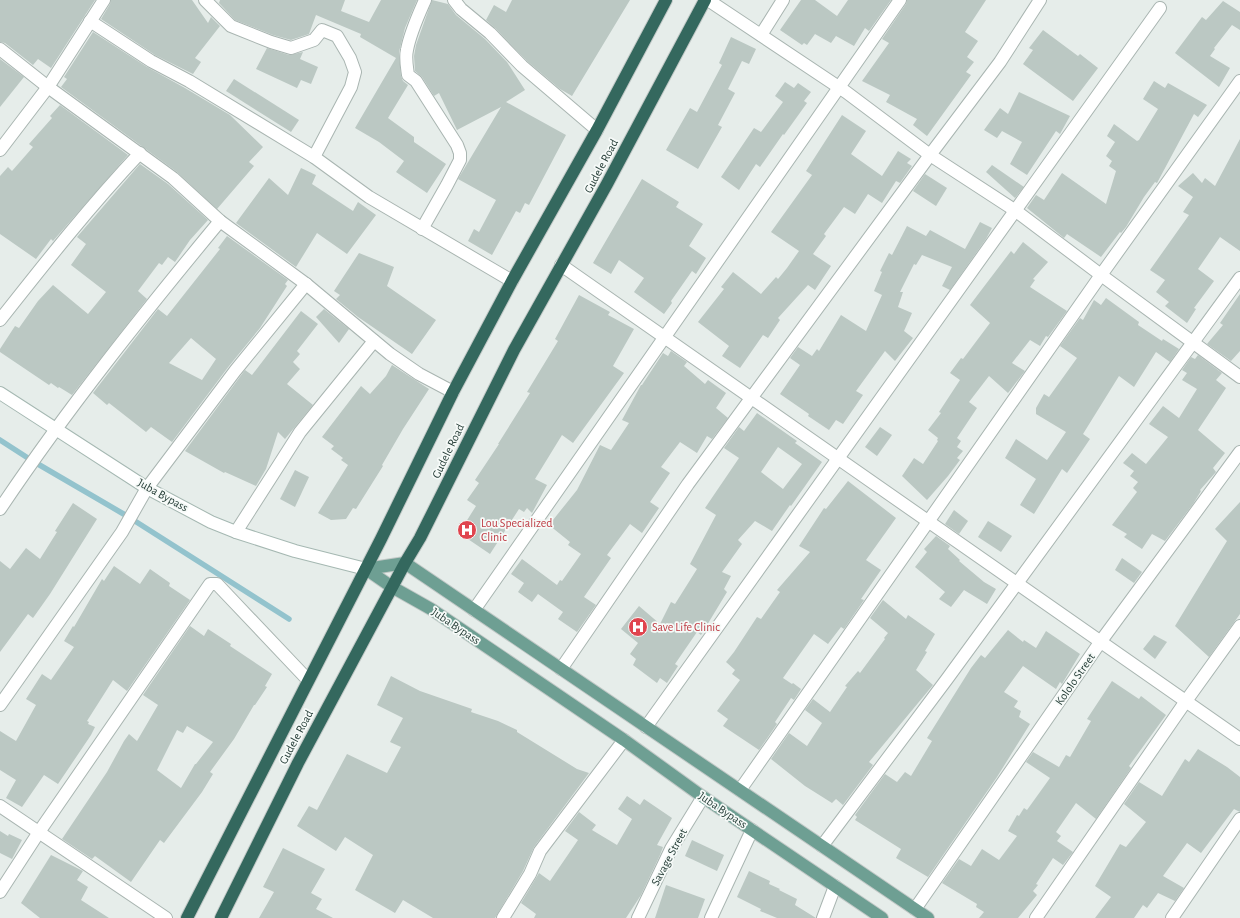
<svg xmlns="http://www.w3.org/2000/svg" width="1240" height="918" font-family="'Alegreya Sans',sans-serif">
<rect width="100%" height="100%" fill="#e6edea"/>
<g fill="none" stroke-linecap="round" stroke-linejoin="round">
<!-- stream -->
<polyline stroke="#93c3cd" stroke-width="5.5" points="0,440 31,460 127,516 289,619"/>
</g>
<!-- building -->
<g fill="#bbc8c3" fill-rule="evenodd">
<polygon points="0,0 95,0 51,68 38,59 33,65 5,43 0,42"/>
<polygon points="111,0 192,0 208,23 211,17 220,26 195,58 201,62 193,74 155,55 101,19 110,4"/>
<polygon points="220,0 345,0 341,11 369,22 381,0 417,0 405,28 399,52 401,76 403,81 408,85 388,118 414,137 414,142 446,164 427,193 396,172 404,161 379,142 355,128 396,58 360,37 361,34 316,15 309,34 291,40 273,35 235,20 219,3"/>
<polygon points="432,0 448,4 456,15 485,39 507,62 525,90 506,102 566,135 529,205 525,203 520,213 516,211 492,255 468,241 474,229 479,232 496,200 458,179 501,107 457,130 439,93 434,96 422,77 415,71 414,56 416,45"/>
<polygon points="512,0 630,0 572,96 560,89 527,61 495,28 486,20 494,5 506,12"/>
<polygon points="801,0 815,0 837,16 848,0 891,0 869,31 865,28 854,46 836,36 831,43 815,34 807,45 804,43 802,45 780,30"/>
<polygon points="907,0 986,0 965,32 978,41 967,57 974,62 966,72 971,75 927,136 913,125 917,119 886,102 890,95 862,81 889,43 882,39 906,4"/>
<polygon points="1223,1 1240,12 1240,30 1232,25 1214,48 1215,49 1210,56 1230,68 1219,87 1175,53 1202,17 1206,20"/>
<polygon points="1043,30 1078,56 1080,54 1098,68 1073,101 1023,64 1033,50 1029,48"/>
<polygon points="93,32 147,67 185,88 230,115 263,147 249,162 254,166 217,209 177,172 61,87 67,79 64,77"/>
<polygon points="731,37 756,49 749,64 742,61 728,89 735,93 718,125 722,127 698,169 666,150 690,108 697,112 722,65 719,63"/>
<polygon points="267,48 289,55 303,52 300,59 318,67 311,84 301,80 297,88 256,69"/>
<polygon points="0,59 24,77 0,107"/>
<polygon points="234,79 299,120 291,132 226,91"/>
<polygon points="1154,81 1165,88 1168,83 1207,105 1198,117 1194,114 1157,183 1155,182 1144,197 1126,227 1121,233 1120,232 1101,257 1067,234 1064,238 1027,208 1036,195 1044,200 1062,173 1106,204 1116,171 1109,166 1112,161 1106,156 1115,142 1107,136 1114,124 1137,141 1139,140 1158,109 1143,99"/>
<polygon points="785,82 794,88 798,83 811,92 804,101 807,103 784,135 783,134 760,167 756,164 739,190 721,177 754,128 761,132 783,102 775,96"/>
<polygon points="1019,92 1070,116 1060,134 1056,131 1027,175 1010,164 1022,142 1002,131 997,138 984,130 1000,108 1008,114"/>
<polygon points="60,105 128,155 53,241 51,239 36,259 0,234 0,176 8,167 12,171 33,147 29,144 52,118 50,116"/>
<polygon points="842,115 866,131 851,154 882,176 898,151 911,159 907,163 912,166 900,183 896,181 882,203 868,194 855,214 844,207 824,234 826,236 813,254 831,266 815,290 808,285 778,318 780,320 768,338 763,335 740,368 722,356 729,346 698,322 724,289 721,287 733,272 761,294 776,277 778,279 787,268 799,251 771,232 812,175 806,171"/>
<polygon points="1240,139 1240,251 1220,237 1198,269 1214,281 1194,308 1196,309 1187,323 1165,306 1169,302 1156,292 1165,280 1150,270 1189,215 1183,212 1193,197 1178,186 1193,173 1202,183 1205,178 1215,186"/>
<polygon points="140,164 168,184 208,220 190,240 175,262 168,257 162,265 159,263 138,291 147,299 72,395 59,387 58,388 51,383 49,385 0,352 0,349 15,326 19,328 38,301 53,285 88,314 106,292 71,265 86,244 77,237"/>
<polygon points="992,165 1024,187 1015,198 986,172"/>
<polygon points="301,168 316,175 312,184 353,211 358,202 376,215 347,254 317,233 296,267 236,223 269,178 288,195"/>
<polygon points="925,174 947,188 936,206 913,191"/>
<polygon points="642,179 679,202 676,207 703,224 689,246 706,258 696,274 692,271 671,301 672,303 664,314 634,292 644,278 619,260 611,274 593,263"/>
<polygon points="980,222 992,228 986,239 950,290 942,286 952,267 922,255 916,265 914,264 900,292 903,292 898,307 912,313 904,331 913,338 895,361 885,351 856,391 863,395 843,424 836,420 829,430 808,416 809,414 780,394 800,365 790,358 798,347 812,356 817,349 819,351 841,315 866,331 882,295 874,291 882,272 880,271 889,253 892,255 907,226 926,236 930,230 965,249"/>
<path d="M227,236l61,44 -3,4 2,2 -27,42 -31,38 -57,76 -21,-15 -5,5 -37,-29 -2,2 -14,-12 65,-84 9,7 53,-67 -2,-1zM191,338l25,21 -14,21 -33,-17z"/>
<polygon points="1023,242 1048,262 1033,279 1035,280 1030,287 1067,311 1048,337 1046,336 1040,346 1030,340 1012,363 1025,371 1008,393 989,376 969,402 977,408 957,438 961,441 957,447 963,451 957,458 960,460 948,476 927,500 902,476 914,458 923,464 938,441 937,440 938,438 928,430 941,413 939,412 960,380 950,373 961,358 963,359 990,323 970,305 1011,251 1014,254"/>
<polygon points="359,253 394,267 387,286 436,320 412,354 358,317 336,299 340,295 334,291"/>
<polygon points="1240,294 1240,351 1231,361 1207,344 1223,325 1220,323"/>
<polygon points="579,295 610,312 608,315 634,329 613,366 624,373 573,443 562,435 535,479 547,485 532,513 527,508 524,512 519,509 490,554 459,533 476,506 467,500 479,483 475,480 499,444 498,444 530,393 527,392 558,341 555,339"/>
<polygon points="1106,298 1139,322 1138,325 1162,341 1163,339 1179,349 1170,362 1156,352 1134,387 1119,376 1083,434 1090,439 1067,473 1062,469 1034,514 1020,505 1036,479 1005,458 1016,439 1047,460 1066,432 1036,414 1036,408 1044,394 1049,397 1077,358 1060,346 1080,318 1083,320 1094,300 1101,305"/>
<polygon points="324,309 349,329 339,343 316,317"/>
<polygon points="301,311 318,324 297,351 300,354 293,362 300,369 287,384 313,405 285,439 278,432 266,469 256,486 225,472 224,473 185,451 245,370 252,375"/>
<polygon points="671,351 687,362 684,366 705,384 708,380 726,393 716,408 728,418 712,439 707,436 697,453 680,442 661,467 670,473 650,502 659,508 642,533 630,524 607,555 611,558 584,597 596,605 577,632 558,619 563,612 538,594 532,602 518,592 524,583 511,574 522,559 557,585 560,580 562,581 581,554 568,545 570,542 549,525 577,490 600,445 611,450 629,423 622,420 641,385 642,385 663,353 668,356"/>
<polygon points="1198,355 1222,373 1216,380 1226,388 1198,430 1225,453 1213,468 1216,472 1200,490 1201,491 1193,504 1165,541 1152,534 1142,549 1124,537 1127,534 1112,525 1137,492 1133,488 1138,482 1130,476 1134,471 1123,463 1132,453 1146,464 1168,437 1149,424 1163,406 1179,418 1197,389 1182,380 1187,373 1182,370 1191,357 1195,359"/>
<polygon points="392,365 429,389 403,429 382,465 383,466 356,509 353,508 346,519 331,520 318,513 348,465 341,460 343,458 331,449 334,446 322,437 361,386 370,394 386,376"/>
<path d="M757,413l40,28 -2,2 27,19 -31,44 -1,-1 -18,26 -17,-10 -17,19 4,4 -20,28 9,4 -7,13 3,3 -26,43 -4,-3 -22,32 3,2 -11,17 -7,-5 -3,5 -24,-18 3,-6 -6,-5 8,-11 -17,-14 18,-23 21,18 11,-22 4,2 22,-35 -7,-5 26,-49 -11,-7 34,-50 -15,-10 15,-21 5,4zM778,447l24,17 -19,25 -22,-17z"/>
<polygon points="880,427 892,435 877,456 865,447"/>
<polygon points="295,470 309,477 295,507 280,499"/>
<polygon points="848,481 896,518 866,560 881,570 861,599 864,600 844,629 841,627 828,644 814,634 783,678 792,684 793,683 801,689 794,700 791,698 775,722 777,724 759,750 723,726 728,719 717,711 740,680 732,674 735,670 726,662 734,652 757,617 761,619 780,592 777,590 810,552 799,546 824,508 826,509"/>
<polygon points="1240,502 1240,614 1209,657 1175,626 1227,541 1215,529"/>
<polygon points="73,503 97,519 50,594 33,618 28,614 0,652 0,561 10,569 26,548 40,559 57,532 55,531"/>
<polygon points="954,510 968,521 959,534 945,524"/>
<polygon points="988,521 1012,536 1001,552 978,537"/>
<polygon points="936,536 950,546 948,549 960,560 959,561 984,582 996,589 987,604 964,590 951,607 939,599 945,592 915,567 927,552 924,549"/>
<polygon points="1122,558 1142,572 1134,583 1115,570"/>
<polygon points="114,566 140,584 150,569 170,583 169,586 190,600 127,691 113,680 87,721 89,722 88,724 95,727 91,735 58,784 44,775 22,807 6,798 16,780 0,770 0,731 16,741 36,705 26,699 42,674 51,680 74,647 64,641 73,626 74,627 102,579 104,581"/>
<polygon points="883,600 906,619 908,615 935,634 925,651 927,652 916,670 933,685 869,762 873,765 843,805 836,799 832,803 805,786 771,759 789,733 807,746 822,723 805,710 813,699 830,712 847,687 845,686 858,671 860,673 885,639 884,638 888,633 870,618"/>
<path d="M190,626l14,10 4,-7 23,15 -1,2 42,28 -7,12 2,1 -12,18h-1l-20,34 -24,33 3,2 -11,18 -38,51 -4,-3 -29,42 -36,-26 -3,3 -30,-20 45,-67 17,-31 5,-7 8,7 21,-36 -15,-10zM187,726l26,16 -17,22h-1l-14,24 -24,-18 20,-40 6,3z"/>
<polygon points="1008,630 1023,642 1024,640 1036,648 1046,631 1080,654 1062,684 1060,682 1056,689 1023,666 1004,692 1018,701 1014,707 1021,711 1019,717 1030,724 997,777 928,877 896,858 901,849 855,820 857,817 855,815 885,774 897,782 905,772 911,776 932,741 927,738 971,668 981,655 985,658"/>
<polygon points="1154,635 1167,642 1155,659 1143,649"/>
<polygon points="391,676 420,691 472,709 471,712 498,721 517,730 517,732 577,769 589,773 534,847 523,871 495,918 433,918 403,900 395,913 355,890 373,855 345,837 336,851 297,826 309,806 317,810 347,754 387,773 401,747 390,742 403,718 377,705"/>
<polygon points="1112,681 1139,699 1141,696 1166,715 1129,766 1131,768 1096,819 1076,803 1056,832 1061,836 1057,841 1073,852 1063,865 1053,858 1036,884 1038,885 1033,891 1037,895 1018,918 979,918 984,912 976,907 977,904 942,883 959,859 971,866 982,849 999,860 1017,836 1008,831 1017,815 1019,816 1024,808 1027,810 1050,778 1026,762 1033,752 1059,767 1066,755 1070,757 1091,721 1087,719"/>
<polygon points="1198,749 1227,767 1240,777 1240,812 1234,809 1201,853 1187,843 1163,876 1184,888 1175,901 1158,893 1147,908 1143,905 1134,918 1095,918 1111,897 1095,886 1120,844 1126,847 1146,822 1124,804 1139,782 1162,796 1185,759 1189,762"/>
<polygon points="627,796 640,805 644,799 672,818 657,845 663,847 660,855 641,895 626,918 534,918 536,914 521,903 539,873 550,881 578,840 565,831 579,812 596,825 592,830 617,845 632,819 618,809"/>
<polygon points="0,831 8,836 9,834 22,840 12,859 0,853"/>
<polygon points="692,840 724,855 717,871 685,856"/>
<polygon points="283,848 325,869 311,893 322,899 316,909 333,918 259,918 274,892 263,887"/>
<polygon points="51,855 83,871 77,880 88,887 81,900 109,918 40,918 21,903"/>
<polygon points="749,871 770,881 769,884 780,889 779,890 797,899 795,905 816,918 777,918 760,911 761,909 737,897"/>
<polygon points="666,885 705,899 698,918 655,918"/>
</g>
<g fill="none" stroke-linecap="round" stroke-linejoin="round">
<!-- street casing -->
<g stroke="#a9b5b1" stroke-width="14">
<g id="street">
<polyline points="205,0 231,26 271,42 291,48 314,40 322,30 337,36 350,58 355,72 351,87 314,157"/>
<polyline points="454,0 461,9 490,33 522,66 597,130"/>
<polyline points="708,0 846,92 930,155 1016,211 1101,275 1240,377"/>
<polyline points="90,21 151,61 189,81 314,157 369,197 512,281"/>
<polyline points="761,35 783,0"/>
<polyline points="0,49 48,87 173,178 220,221 306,284 390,354 419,374 453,392"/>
<polyline points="0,150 48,87 104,0"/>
<path d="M422,229l25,-44 13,-25v-7l-3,-8 -41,-64 -8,-6c-1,-8 -3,-17 -1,-25 3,-17 11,-34 18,-50"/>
<polyline points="561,265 1240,739"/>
<path d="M0,320c45,-57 90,-114 140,-167"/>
<path d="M0,509c67,-100 143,-195 220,-288"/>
<polyline points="236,532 300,432 374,341"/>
<polyline points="474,610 900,0"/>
<polyline points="561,669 688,484 930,155 1000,62 1040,0"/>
<polyline points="0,705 122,532 147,488 235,371 306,284"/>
<path d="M646,727c171,-240 344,-479 514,-719"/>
<polyline points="740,790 1101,275 1240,81"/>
<polyline points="0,806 166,918"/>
<polyline points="822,846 947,679 1240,278"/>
<polyline points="0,892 39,832 210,584 217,584 308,680"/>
<polyline points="915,909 1101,641 1240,452"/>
<polyline points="503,918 530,874 540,851 624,740"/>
<polyline points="638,918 671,849 703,797"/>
<polyline points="711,918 752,830"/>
<polyline points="823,918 835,886"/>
<polyline points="1036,918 1186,701 1240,626"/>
<polyline points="1172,918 1240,819"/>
</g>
</g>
<!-- secondary casing -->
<g stroke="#a5b8b2" stroke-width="14">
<polyline id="secondary" points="0,393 147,488 211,522 236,532 295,551 366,569"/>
</g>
<!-- primary casing -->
<g stroke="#c2c9c7" stroke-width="14">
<g id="primary">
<polyline points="366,569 405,563 928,918"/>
<polyline points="366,569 392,587 431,609 624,740 703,797 882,918"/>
</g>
</g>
<!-- highway casing -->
<g stroke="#c2c9c7" stroke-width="14">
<g id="highway">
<polyline points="187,918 381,539 453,392 512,281 597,130 666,0"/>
<polyline points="221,918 298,763 405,563 420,538 514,350 607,184 705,0"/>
</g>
</g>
<!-- street -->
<use href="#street" stroke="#fff" stroke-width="12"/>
<!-- secondary -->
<use href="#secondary" stroke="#fff" stroke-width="12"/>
<!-- primary -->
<use href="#primary" stroke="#6e9f93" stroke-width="12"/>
<!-- highway -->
<use href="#highway" stroke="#34685e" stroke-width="12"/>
</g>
<!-- icons -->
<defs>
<g id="hospital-disc" transform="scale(1)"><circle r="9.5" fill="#e0444e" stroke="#f6faf8"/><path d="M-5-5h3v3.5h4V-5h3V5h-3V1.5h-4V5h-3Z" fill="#fff"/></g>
</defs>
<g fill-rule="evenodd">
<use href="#hospital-disc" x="467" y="530"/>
<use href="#hospital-disc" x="638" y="627"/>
</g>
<g text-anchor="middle" stroke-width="3.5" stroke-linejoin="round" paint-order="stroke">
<!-- street labels -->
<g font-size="12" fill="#263e38" stroke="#f6faf8">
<text transform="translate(601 166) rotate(-62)" y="4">Gudele Road</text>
<text transform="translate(448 451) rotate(-64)" y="4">Gudele Road</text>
<text transform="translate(163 495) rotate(29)" y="4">Juba Bypass</text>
<text transform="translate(456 626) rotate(34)" y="4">Juba Bypass</text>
<text transform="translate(1075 679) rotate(-55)" y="4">Kololo Street</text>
<text transform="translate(296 737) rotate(-62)" y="4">Gudele Road</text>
<text transform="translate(723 810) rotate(34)" y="4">Juba Bypass</text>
<text transform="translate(669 857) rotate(-62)" y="4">Savage Street</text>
</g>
<!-- health labels -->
<g font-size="12" fill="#be3a42" stroke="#f6faf8" text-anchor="start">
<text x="481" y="527">Lou Specialized<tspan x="481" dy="14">Clinic</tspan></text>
<text x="652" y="631">Save Life Clinic</text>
</g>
</g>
</svg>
